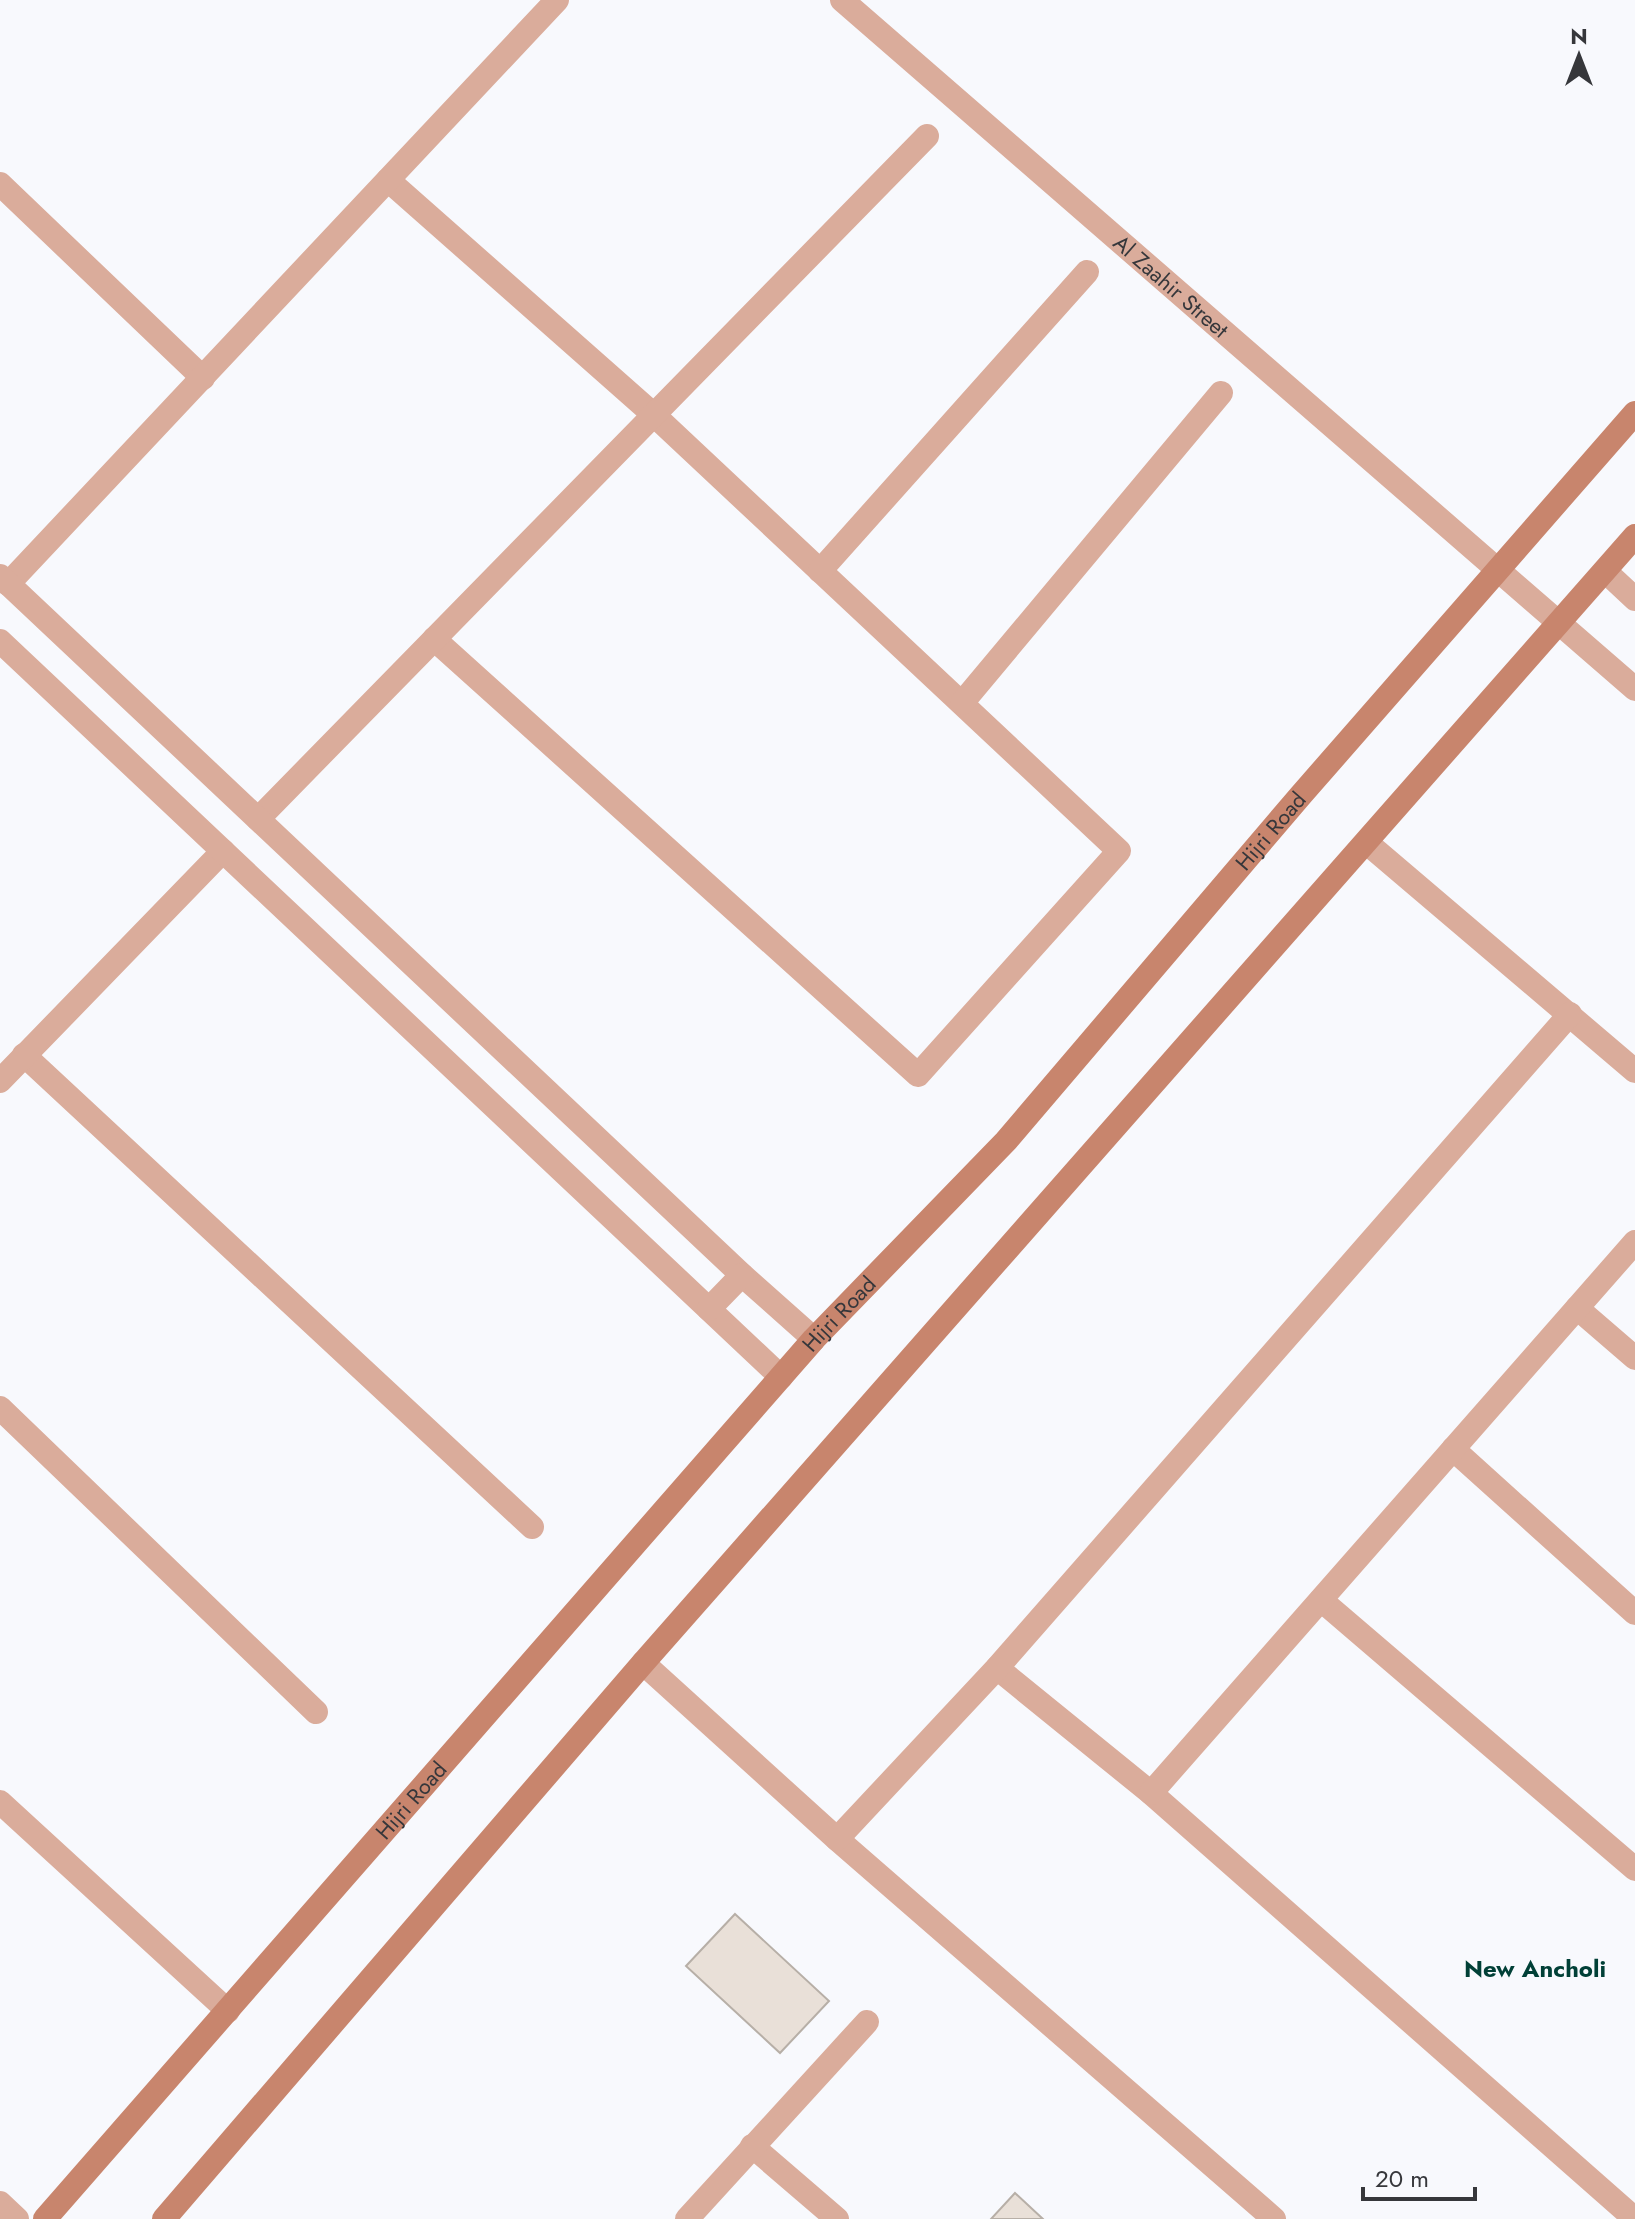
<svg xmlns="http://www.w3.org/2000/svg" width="1635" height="2219" font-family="Jost,sans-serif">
<rect width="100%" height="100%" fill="#f8f9fd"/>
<!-- building -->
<g fill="#e9e0d8" stroke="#b7afa7" stroke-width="2">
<polygon points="735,1914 829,2001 780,2053 686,1966"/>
<polygon points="1015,2193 1043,2219 991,2219"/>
</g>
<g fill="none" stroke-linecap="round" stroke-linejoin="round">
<!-- minor -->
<g stroke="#daac9b" stroke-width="24">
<path id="s1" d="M842,0l793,689"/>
<polyline points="388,180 654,415 1119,851 918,1075 434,639"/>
<polyline points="0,184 203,378"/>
<polyline points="820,571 1087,272"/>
<polyline points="1605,571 1635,599"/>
<polyline points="8,584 557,0"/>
<polyline points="962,703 1221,393"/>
<polyline points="258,819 927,136"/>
<polyline points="1367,843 1635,1071"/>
<polyline points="24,1055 532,1527"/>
<polyline points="0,1081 223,851"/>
<polyline points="1577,1308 1635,1358"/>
<polyline points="0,1408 316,1712"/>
<polyline points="1453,1449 1635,1613"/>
<polyline points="1321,1600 1635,1869"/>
<polyline points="643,1663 837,1839 1274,2219"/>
<polyline points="997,1668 1151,1793 1635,2219"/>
<polyline points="1151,1793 1635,1242"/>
<polyline points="0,1802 228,2011"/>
<polyline points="837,1839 997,1668 1570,1014"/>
<polyline points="752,2146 837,2219"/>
<polyline points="0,2203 17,2219"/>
<polyline points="687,2219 867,2022"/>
</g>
<!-- tertiary -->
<g stroke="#daac9b" stroke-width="24">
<polyline points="0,576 742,1275 814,1339"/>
<polyline points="0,641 781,1377"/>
<polyline points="709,1309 742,1275"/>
</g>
<!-- secondary -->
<g stroke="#c8856d" stroke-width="24">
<path id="s2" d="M45,2219l769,-880 192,-198 295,-346 334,-382"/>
<polyline points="164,2219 643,1663 1635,536"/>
</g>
</g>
<g text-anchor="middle" stroke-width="7" stroke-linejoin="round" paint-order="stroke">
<!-- street labels -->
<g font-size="22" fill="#36373b" stroke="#f8f9fd">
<text dy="8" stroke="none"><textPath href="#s1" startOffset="436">Al Zaahir Street</textPath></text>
<text dy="8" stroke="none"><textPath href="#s2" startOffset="1852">Hijri Road</textPath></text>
<text dy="8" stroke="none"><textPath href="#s2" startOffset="1204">Hijri Road</textPath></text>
<text dy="8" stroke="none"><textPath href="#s2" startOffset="556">Hijri Road</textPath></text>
</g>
<!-- neighbourhood labels -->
<g font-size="24" font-weight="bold" fill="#014037" stroke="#f8f9fd">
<text x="1535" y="1977">New Ancholi</text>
</g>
</g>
<!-- north arrow -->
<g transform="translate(1579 56)" stroke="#f8f9fd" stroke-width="6" paint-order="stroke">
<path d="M0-6L14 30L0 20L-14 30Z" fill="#36373b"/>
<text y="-12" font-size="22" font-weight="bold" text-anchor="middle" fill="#36373b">N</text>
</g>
<!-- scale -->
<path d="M1363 2187v12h112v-12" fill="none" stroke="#36373b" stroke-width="4"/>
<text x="1375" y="2187" font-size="24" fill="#36373b" stroke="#f8f9fd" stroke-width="6" paint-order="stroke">20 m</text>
</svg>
